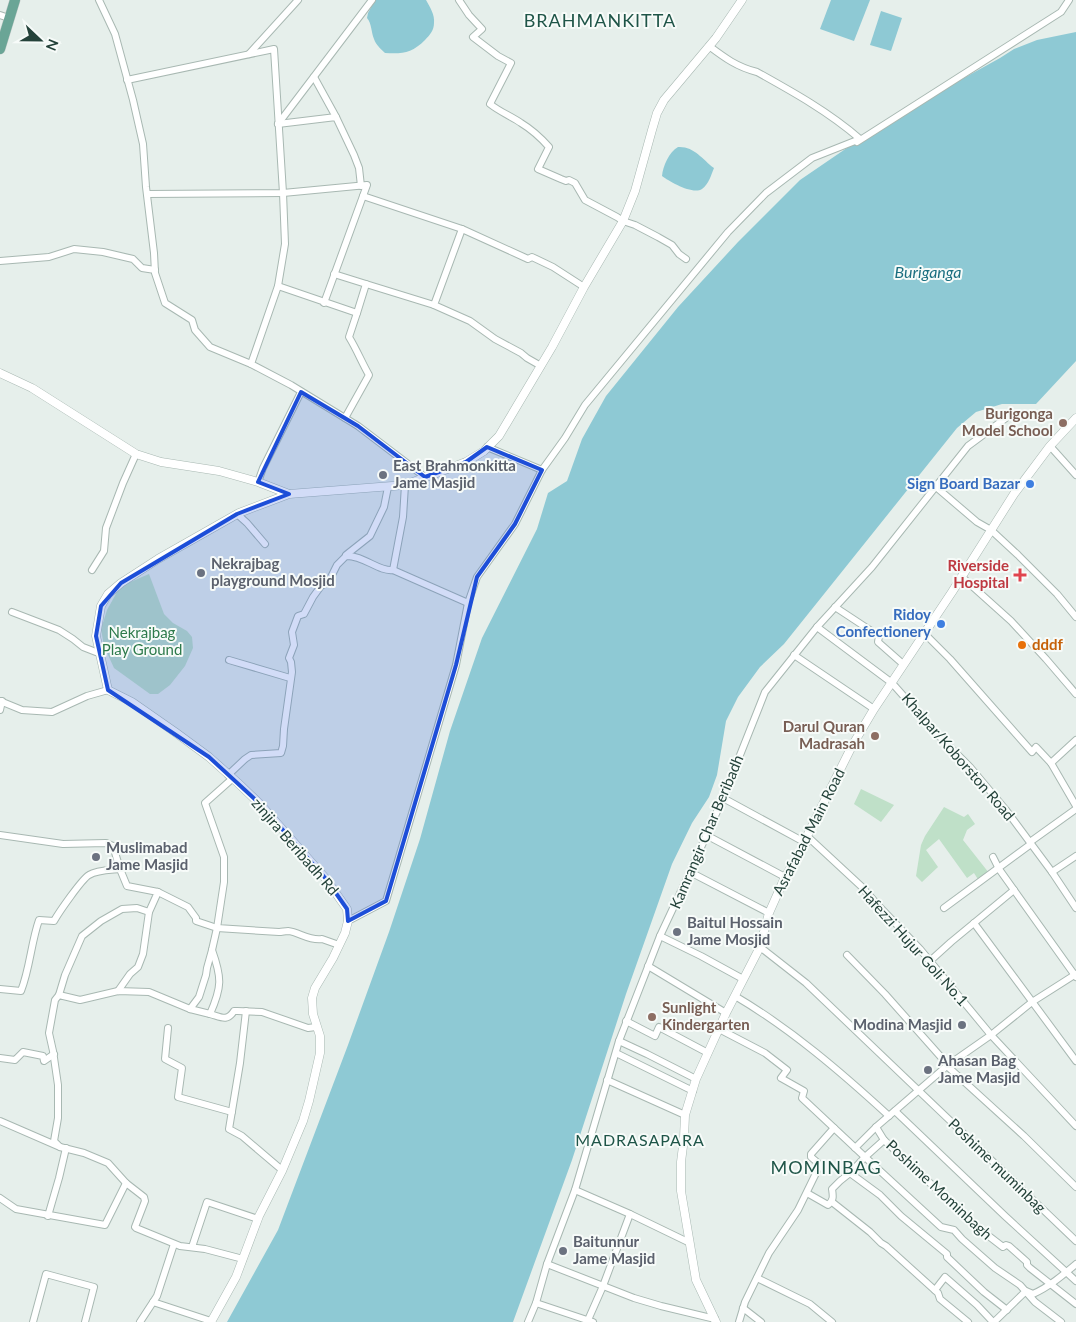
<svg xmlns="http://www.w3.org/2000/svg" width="1076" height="1322" font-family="Lato,sans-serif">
<rect width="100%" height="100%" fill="#e6efeb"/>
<!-- green -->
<g fill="#bfe0c8">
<polygon points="149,574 164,614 173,623 187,631 192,637 193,648 185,666 170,685 158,694 150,694 114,668 104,646 101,629 107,610 117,592 128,583"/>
<polygon points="861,789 894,805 881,822 854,804"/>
<polygon points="944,807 964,817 968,814 975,824 967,830 963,840 989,873 979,881 974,873 967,878 939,839 926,850 938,867 922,882 916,876 921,845 925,836"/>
</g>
<!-- water -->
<g fill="#8ec9d4">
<path d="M375,0h51c4,7 9,15 8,23 0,7 -4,12 -9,17 -13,13 -22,14 -40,13 -4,-4 -9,-8 -11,-14 -3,-7 -2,-15 -7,-21l1,-5z"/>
<polygon points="831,0 870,0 854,41 820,29"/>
<polygon points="881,11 902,18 891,51 870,45"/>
<polygon points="1076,32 1076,361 1036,404 1002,404 976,412 957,428 784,644 760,667 738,697 726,721 717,775 709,797 692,823 672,864 626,994 572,1160 513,1322 227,1322 278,1230 348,1045 389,932 420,839 450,731 482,638 537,529 548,493 567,481 582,439 606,396 678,307 738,242 800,180 860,139 926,99 1000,58 1014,49 1037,40"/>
<path d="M678,147c16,-1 24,12 36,21 -3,7 -5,16 -12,21 -9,6 -32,-7 -40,-13 1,-10 7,-24 16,-29z"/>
</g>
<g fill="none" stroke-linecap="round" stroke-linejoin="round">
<!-- minor casing -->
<g stroke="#a8b8b2" stroke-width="8">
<g id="minor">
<polyline points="99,0 115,34 133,100 143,144 146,187 154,253 155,273 165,303 192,320 195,330 210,347 251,364"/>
<path d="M459,0l10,15 13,14 -9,8 25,19 13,7 -21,41c10,8 21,12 31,19 10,6 20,15 28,24l-11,22 23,10 5,2 3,-1 6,3 10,17 32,17 6,4 12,4 23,12 14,8 7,9 7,5"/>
<polyline points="0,15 9,18"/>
<polyline points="249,54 298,0"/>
<polyline points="314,77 336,117"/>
<polyline points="127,80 274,49 283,193 285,244 278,286 251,364 291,385 358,426 425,477"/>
<polyline points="278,124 372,0"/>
<polyline points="278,124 336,117 354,155 359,168 361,186"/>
<polyline points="857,142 1061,12 1069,0"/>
<polyline points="147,194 283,193 367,185 324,303"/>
<polyline points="363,196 462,229 528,259 532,257 553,267 584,287"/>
<polyline points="462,229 434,305 470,321 495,339 521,353 527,358 541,366"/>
<polyline points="0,261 49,257 74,249 103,252 133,259 142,268 155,270"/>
<polyline points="366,284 434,305"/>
<polyline points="278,286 357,313 366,284 334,274"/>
<path d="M345,418l24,-43c-7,-12 -12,-25 -20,-38l8,-24"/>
<polyline points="1050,446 1076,475"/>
<path d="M542,470l23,-32 20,-33 143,-173 38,-39 46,-35 48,-19c-31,-27 -67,-47 -103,-67 -20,-5 -32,-14 -48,-26"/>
<polyline points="258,482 263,468 301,392"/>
<polyline points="936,487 977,522 991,530 1018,555 1057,594 1076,617"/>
<polyline points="237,514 247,523 265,544"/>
<polyline points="346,555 370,536 384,507 388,487"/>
<polyline points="92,570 104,551 106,528 123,483 136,454"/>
<polyline points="393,570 468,603"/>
<polyline points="962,577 1011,621 1046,659 1076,694"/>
<polyline points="835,607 879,636 878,642 903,664"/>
<polyline points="12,612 59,630 73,639 83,647 101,654"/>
<polyline points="817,627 892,683 940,737 970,767 1006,810 1052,872 1076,908"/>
<polyline points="924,633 950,659 1032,752 1036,747 1051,763 1076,806"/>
<polyline points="794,655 874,709"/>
<polyline points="229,660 290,678"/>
<polyline points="0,701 22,710 52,712 87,696 108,690"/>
<polyline points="0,710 2,701"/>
<polyline points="1051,763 1076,740"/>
<path d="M228,775l17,-16 6,-4 30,-2 2,-7 1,-17 8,-57 -1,-10 -2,-4 5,-13 -2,-13 6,-16 6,-2 9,-17 8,-11 8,-5 8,-16 9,-9c17,-1 33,16 47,14l10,-53 2,-32"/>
<path d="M232,779l-27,24 19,54v25l-7,46 62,4c3,0 6,-1 9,-1 11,1 21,10 34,8l17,6"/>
<polyline points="723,798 806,843"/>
<path d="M0,835l63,9 43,-1 7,3 7,23c-8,1 -23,1 -31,6 -7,4 -30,37 -35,46l-15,-1c-8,23 -9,48 -18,71l-21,-2"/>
<polyline points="706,835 785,877"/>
<polyline points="807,836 862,887 876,903 920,949 991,1035 1076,1126"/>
<polyline points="1030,842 1076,809"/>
<polyline points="993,857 999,869 1076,977"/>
<polyline points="690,872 769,913"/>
<polyline points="1052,872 1076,856"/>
<polyline points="158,892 188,907 196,918 196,921 217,928 212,950 207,968 206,975 199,997 190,1009"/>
<polyline points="944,908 1031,844"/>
<polyline points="348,921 386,901 456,665 468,603 477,577 515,524 542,470 487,447"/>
<polyline points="974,923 1076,1061"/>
<polyline points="660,936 701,956 743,979"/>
<polyline points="760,947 806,983 1076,1241"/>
<path d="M212,950c10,28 10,37 -2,64 11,3 17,8 24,-3h3l25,1 46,16 8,-1"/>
<polyline points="847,955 885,994 948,1065"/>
<polyline points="930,961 951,942 1014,890"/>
<polyline points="648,966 726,1013"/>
<polyline points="118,991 130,974 138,967 143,954 149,912 158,892 127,886 120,869"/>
<polyline points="59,995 65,975 82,936 101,921 122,909 137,908 149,912"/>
<path d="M735,996c56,33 106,76 154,120"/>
<polyline points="246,1011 240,1063 229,1129 242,1136 282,1170"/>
<polyline points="626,1021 655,1036 659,1027 708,1053"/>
<polyline points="168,1028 165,1059 182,1068 178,1097 232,1112"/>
<polyline points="719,1029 765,1053 787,1070 781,1078 804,1091 802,1098 865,1157 884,1140"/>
<polyline points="619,1041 647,1054 696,1079"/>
<polyline points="616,1053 693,1091"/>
<polyline points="0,1058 15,1060 23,1052 43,1056 44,1061 54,1054"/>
<polyline points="947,1066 1024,1136 1076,1187"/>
<polyline points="607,1080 685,1115"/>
<polyline points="895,1111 1005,1216 1076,1281"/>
<polyline points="0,1121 60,1147 84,1153 108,1163 126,1183"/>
<polyline points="876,1127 884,1140 977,1227 1003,1247 1006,1245 1009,1246 1027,1262 1027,1265 1030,1268 1076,1304"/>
<polyline points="60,1147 54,1141 58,1118 58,1085 53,1051 49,1033 55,1000 59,995 80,1000 118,991 149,992 190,1009 210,1014"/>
<polyline points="855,1148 876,1127 948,1065 991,1035 1032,1002 1076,974"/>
<polyline points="850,1173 880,1195 901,1216 947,1254 947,1257 984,1292 1007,1310"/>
<polyline points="575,1190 630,1214 690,1243"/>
<path d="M807,1193l21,12c6,-5 5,-9 4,-16l8,-8 10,-8 15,-16 76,70 13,3 8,9 33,29 25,17 15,17 26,20"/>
<polyline points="0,1198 16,1209 105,1225 126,1183 144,1197 145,1201 135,1227 136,1228 180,1246 205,1249 243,1259"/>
<polyline points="832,1202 870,1232 881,1243 886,1246 938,1293 940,1299 968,1322"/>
<polyline points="48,1216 59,1178 66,1148"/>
<polyline points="192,1247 207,1202 258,1219"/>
<polyline points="547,1264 634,1298 661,1306 715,1319"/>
<polyline points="757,1278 810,1304 832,1322"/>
<polyline points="935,1290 945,1277 977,1305 993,1322"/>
<polyline points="153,1302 211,1321"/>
<polyline points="536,1303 593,1322"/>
<polyline points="743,1308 761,1322"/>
<polyline points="588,1320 603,1286 630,1214"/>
<polyline points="33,1322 46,1274 94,1287 85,1322"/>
<polyline points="140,1322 157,1296 174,1244"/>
<polyline points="528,1322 536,1303 547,1264 575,1190 619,1041 660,936 690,872 723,798 765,692 817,627 872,567 968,446 1010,415"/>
<polyline points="739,1322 745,1302 769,1253 798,1210 819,1167 818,1163 811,1157 811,1154 834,1128"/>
<path d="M994,1322l32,-31 7,3c16,-7 30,-19 43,-30"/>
</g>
</g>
<!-- tertiary casing -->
<g stroke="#a8b8b2" stroke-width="9">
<g id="tertiary">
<polyline points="0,373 32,388 136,454 161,462 219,471 258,482 289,494"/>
<polyline points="211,1322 236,1277 259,1216 282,1171 303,1121 309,1101 320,1053 320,1036 313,1014 312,998 315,988 333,958 345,933 348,921 347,909 326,879 311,862 260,804 238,783 209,757 175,732 132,702 108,690 96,636 101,606 108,594 121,583 158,559 239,513 289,494 405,485 466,462 484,451 499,436 552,347 584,287 623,221 635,191 652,130 657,113 664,100 716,38 742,0"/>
<polyline points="716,1322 696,1280 681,1191 681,1162 684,1138 685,1115 696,1079 726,1013 760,947 769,913 785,877 806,843 807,836 852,746 874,709 952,592 1014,494 1050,446 1076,418"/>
</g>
</g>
<!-- primary casing -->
<g stroke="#c2cac8" stroke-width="11">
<polyline id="primary" points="0,49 15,0"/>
</g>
<!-- minor -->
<use href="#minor" stroke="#fff" stroke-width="6"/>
<!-- tertiary -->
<use href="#tertiary" stroke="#fff" stroke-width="8"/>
<!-- primary -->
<use href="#primary" stroke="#6aa596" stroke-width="10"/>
</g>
<!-- marked area -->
<path fill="#1d4ed8" fill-opacity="0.2" stroke="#1d4ed8" stroke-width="4" stroke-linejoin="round" d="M301,392l57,34 67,51 41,-15 21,-15 55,23 -27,54 -38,53 -21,88 -70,236 -38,20 -1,-12 -21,-30 -66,-75 -51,-47 -101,-67 -12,-54 5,-30 20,-23 116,-69 52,-20 -31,-12z"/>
<!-- markers -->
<g fill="#8d6e63" stroke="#f7fbf9" stroke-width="2">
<circle cx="1063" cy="423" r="5"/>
<circle cx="875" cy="736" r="5"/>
<circle cx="652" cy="1017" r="5"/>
</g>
<g fill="#6b7280" stroke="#f7fbf9" stroke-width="2">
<circle cx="383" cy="475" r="5"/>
<circle cx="201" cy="573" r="5"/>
<circle cx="96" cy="857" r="5"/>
<circle cx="677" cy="932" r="5"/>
<circle cx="962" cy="1025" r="5"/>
<circle cx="928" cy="1070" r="5"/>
<circle cx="563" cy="1251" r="5"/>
</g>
<g fill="#3f7fe0" stroke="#f7fbf9" stroke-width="2">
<circle cx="1030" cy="484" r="5"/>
<circle cx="941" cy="624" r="5"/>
</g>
<path fill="#e0444e" stroke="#f7fbf9" stroke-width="2" d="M1017.5 567.5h5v5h5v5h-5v5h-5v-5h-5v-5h5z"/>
<circle fill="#e8710a" stroke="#f7fbf9" stroke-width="2" cx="1022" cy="645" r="5"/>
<g text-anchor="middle" stroke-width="4" stroke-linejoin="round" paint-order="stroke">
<!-- education labels -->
<g font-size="15" font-weight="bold" fill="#785e54" stroke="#f7fbf9" text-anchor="end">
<text x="1053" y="419">Burigonga<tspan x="1053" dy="17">Model School</tspan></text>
<text x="865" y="732">Darul Quran<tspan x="865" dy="17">Madrasah</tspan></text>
<text x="662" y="1013" text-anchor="start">Sunlight<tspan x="662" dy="17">Kindergarten</tspan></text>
</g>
<!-- worship labels -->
<g font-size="15" font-weight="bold" fill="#5b616d" stroke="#f7fbf9" text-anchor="start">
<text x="393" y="471">East Brahmonkitta<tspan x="393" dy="17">Jame Masjid</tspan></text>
<text x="211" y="569">Nekrajbag<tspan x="211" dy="17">playground Mosjid</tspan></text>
<text x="106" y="853">Muslimabad<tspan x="106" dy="17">Jame Masjid</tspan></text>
<text x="687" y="928">Baitul Hossain<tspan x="687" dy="17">Jame Mosjid</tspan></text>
<text x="952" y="1030" text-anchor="end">Modina Masjid</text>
<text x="938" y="1066">Ahasan Bag<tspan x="938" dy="17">Jame Masjid</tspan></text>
<text x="573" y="1247">Baitunnur<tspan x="573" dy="17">Jame Masjid</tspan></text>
</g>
<!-- shop labels -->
<g font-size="15" font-weight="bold" fill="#366cbe" stroke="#f7fbf9" text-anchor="end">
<text x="1020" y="489">Sign Board Bazar</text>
<text x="931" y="620">Ridoy<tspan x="931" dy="17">Confectionery</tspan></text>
</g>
<!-- health labels -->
<g font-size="15" font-weight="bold" fill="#be3a42" stroke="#f7fbf9" text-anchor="end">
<text x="1009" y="571">Riverside<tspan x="1009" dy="17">Hospital</tspan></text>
</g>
<!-- park labels -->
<g font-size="15" fill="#2d7a4b" stroke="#f7fbf9">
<text x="142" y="638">Nekrajbag<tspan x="142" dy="17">Play Ground</tspan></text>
</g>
<!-- food labels -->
<g font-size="15" font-weight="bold" fill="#c56008" stroke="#f7fbf9" text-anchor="start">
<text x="1032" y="650">dddf</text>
</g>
<!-- street labels -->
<g font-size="15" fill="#24423a" stroke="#f7fbf9">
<text transform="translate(958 757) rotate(49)" y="5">Khalpar/Koborston Road</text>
<text transform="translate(707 832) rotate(-67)" y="5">Kamrangir Char Beribadh</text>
<text transform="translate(809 832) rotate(-63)" y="5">Asrafabad Main Road</text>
<text transform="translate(295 847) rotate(49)" y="5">zinjira Beribadh Rd</text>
<text transform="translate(913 946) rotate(48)" y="5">Hafezzi Hujur Goli No.1</text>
<text transform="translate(997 1166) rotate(44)" y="5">Poshime muminbag</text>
<text transform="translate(939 1190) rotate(43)" y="5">Poshime Mominbagh</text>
</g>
<!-- water labels -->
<g font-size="16" font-style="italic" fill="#1c6f80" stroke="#f7fbf9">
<text x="928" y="278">Buriganga</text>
</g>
<!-- neighbourhood labels -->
<g font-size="16" letter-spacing="1" fill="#1f5548" stroke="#f7fbf9">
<text x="640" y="1146">MADRASAPARA</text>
</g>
<!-- quarter labels -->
<g font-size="18" letter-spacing="1" fill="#1f5548" stroke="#f7fbf9">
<text x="600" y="27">BRAHMANKITTA</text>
<text x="826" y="1174">MOMINBAG</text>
</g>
</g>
<!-- north arrow -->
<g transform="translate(40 40) rotate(112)" stroke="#f7fbf9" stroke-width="4" paint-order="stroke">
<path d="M0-4L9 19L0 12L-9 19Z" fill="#24423a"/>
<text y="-8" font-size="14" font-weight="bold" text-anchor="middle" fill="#24423a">N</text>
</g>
</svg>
